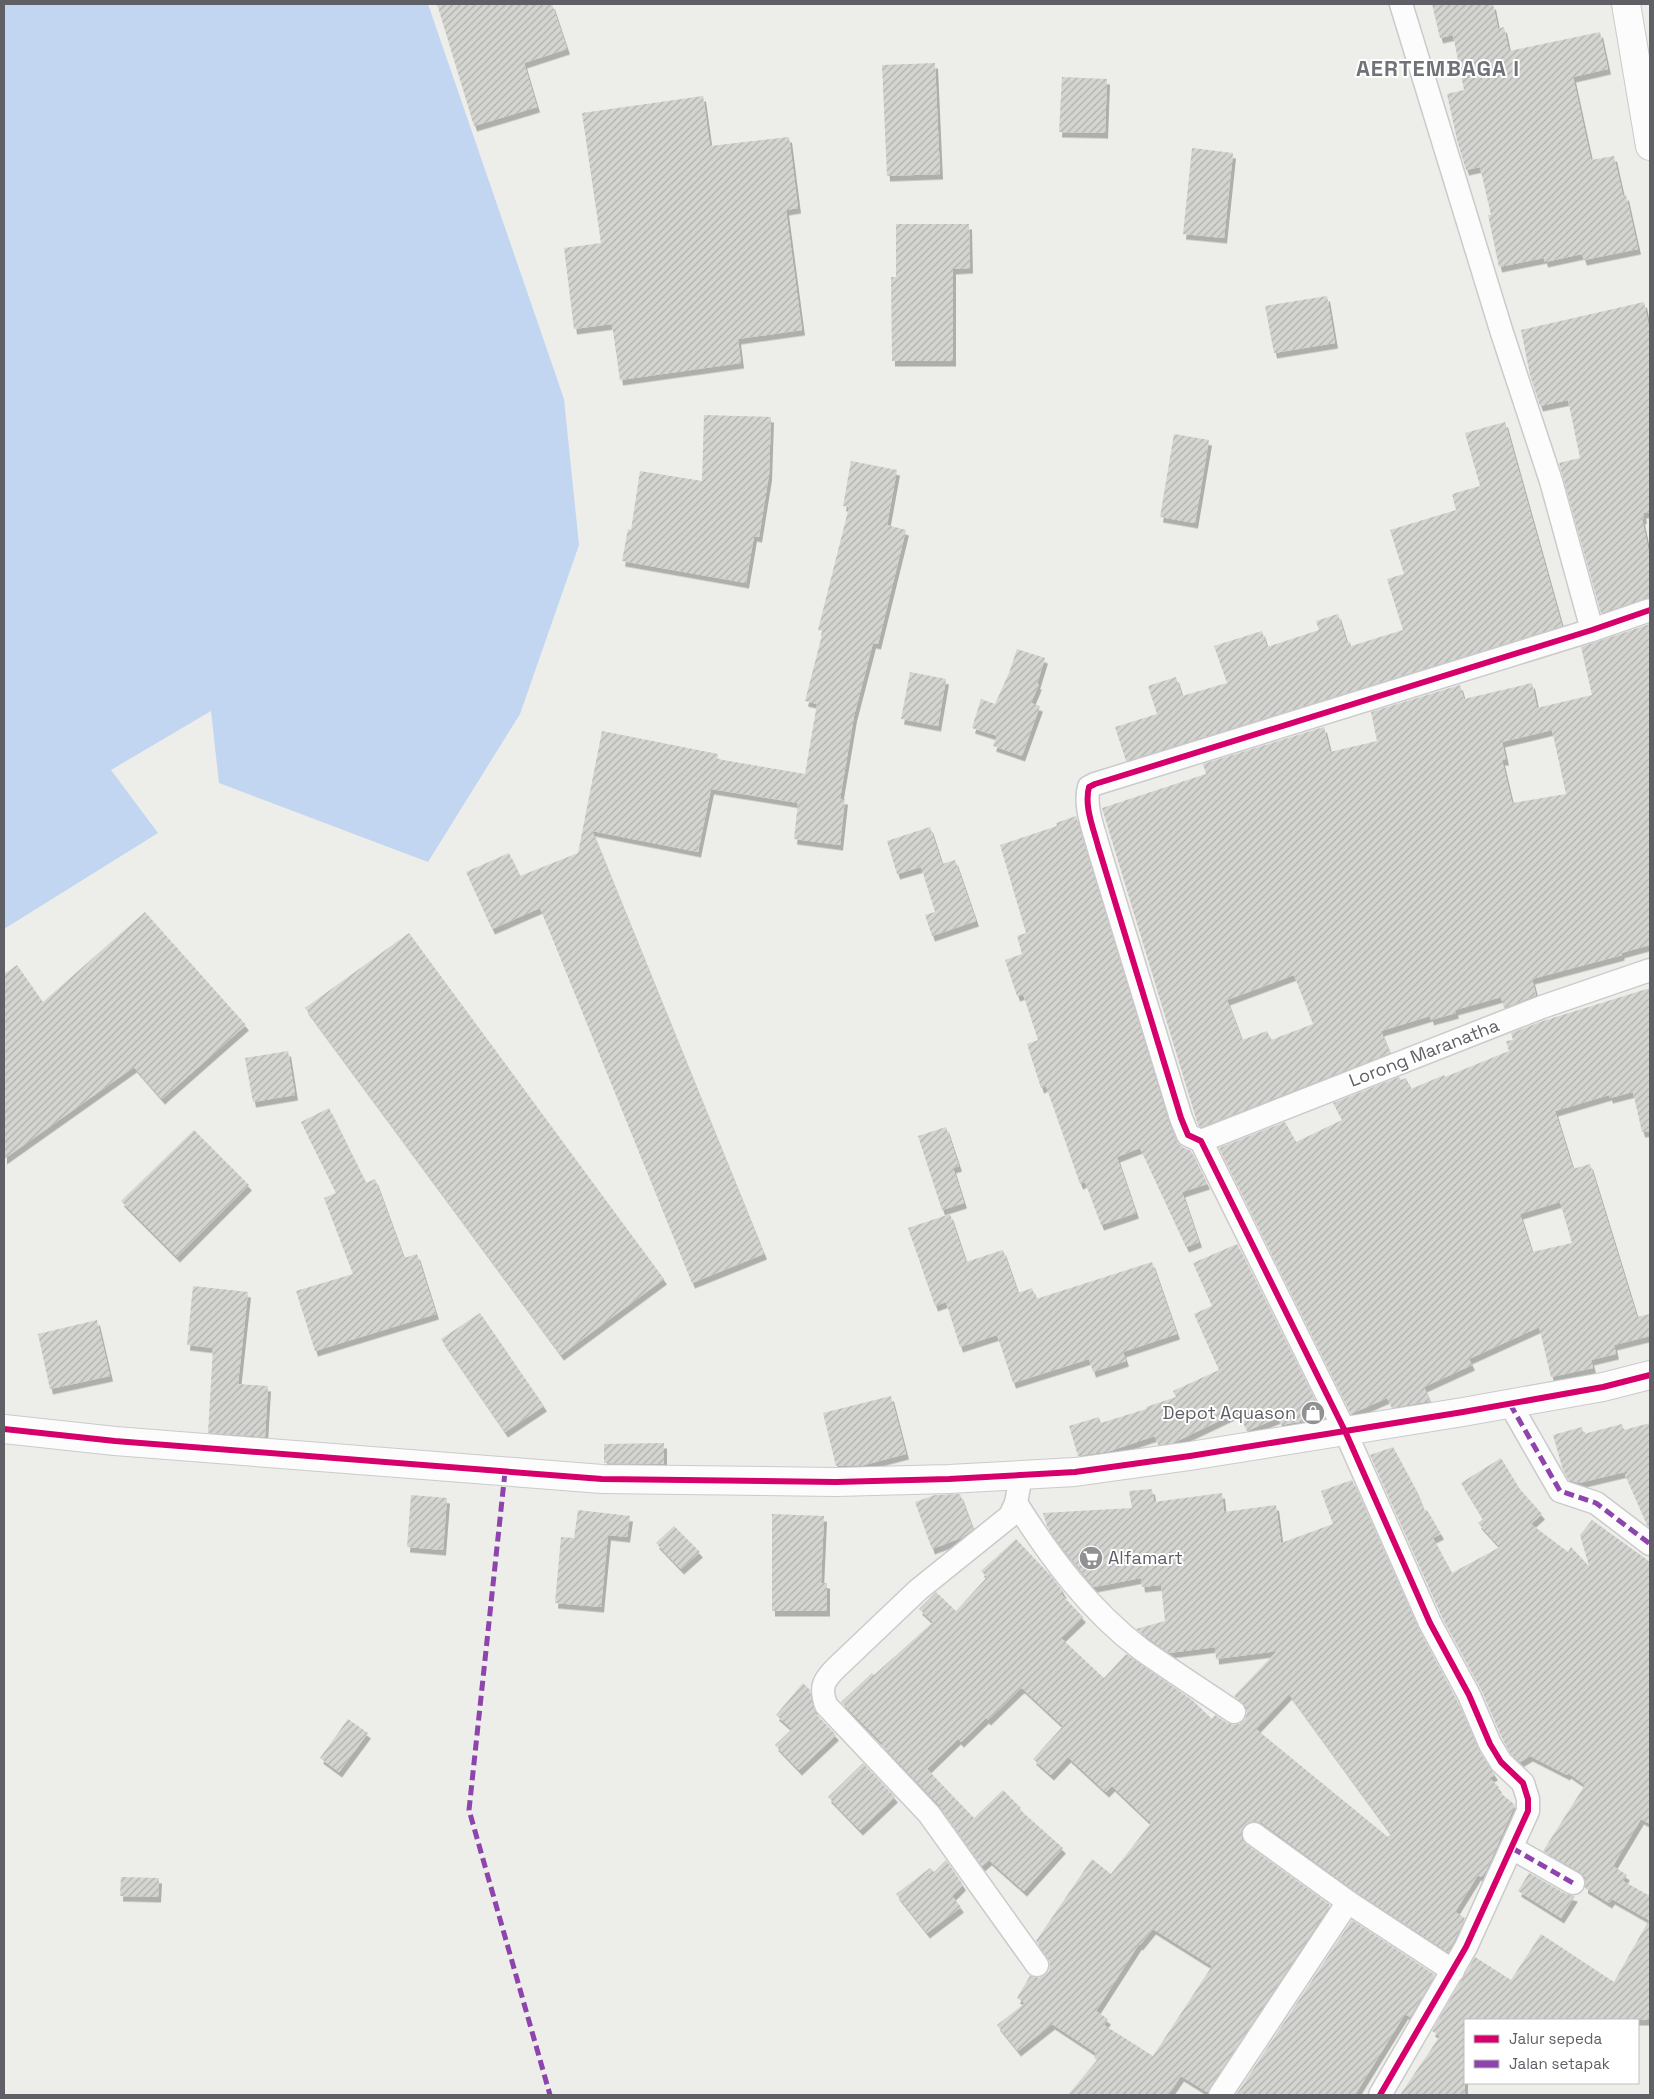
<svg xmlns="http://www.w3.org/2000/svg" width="1654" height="2099" font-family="'Space Grotesk',sans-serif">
<defs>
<pattern id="building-hatch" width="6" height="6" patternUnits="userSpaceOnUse" patternTransform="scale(1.25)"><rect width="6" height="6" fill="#d4d4d1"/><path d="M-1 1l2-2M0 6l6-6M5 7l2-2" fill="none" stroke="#afafad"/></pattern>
<filter id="shadow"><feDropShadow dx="3" dy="5.5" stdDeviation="0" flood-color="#0004"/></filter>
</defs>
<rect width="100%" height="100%" fill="#edede9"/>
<!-- water -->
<polygon fill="#c2d6f2" points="4,4 428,4 564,399 579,545 520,714 428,862 219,783 211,711 111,770 158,833 4,929"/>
<!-- building -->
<g fill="url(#building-hatch)" fill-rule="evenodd" filter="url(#shadow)">
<polygon points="437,4 552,4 567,49 524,63 537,107 474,126"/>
<polygon points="1432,4 1493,4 1498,29 1504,27 1509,51 1600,32 1608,69 1573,77 1591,160 1614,156 1623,196 1626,195 1638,249 1584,260 1582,254 1545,262 1544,258 1499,267 1488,215 1491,215 1480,167 1466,170 1457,140 1447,94 1464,90 1453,35 1440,38"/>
<polygon points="935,63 940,174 887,176 882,65"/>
<polygon points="1062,77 1107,79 1105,133 1059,132"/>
<polygon points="703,96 710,146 789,137 798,208 786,210 802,330 738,339 741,363 620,380 612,324 574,329 564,248 601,243 582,113"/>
<polygon points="1192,148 1233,153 1224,238 1183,234"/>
<polygon points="896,224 969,224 970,268 953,269 953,361 892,361 891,277 896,277"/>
<polygon points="1327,296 1335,343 1274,353 1265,306"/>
<polygon points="1644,302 1650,333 1650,512 1643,513 1644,518 1642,519 1650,558 1650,597 1601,613 1559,463 1580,458 1568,400 1540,406 1530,375 1521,330"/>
<polygon points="704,415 771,417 769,475 759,537 754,536 746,583 622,561 628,529 631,530 640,471 702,481"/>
<polygon points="1505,422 1562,626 1126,761 1115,727 1157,714 1148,686 1176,677 1182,696 1227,683 1214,646 1262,631 1267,647 1319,630 1316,621 1338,614 1347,643 1350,642 1351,646 1403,630 1387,579 1404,574 1390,530 1456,510 1452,494 1480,486 1465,433"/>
<polygon points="1174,434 1209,440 1195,523 1160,517"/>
<polygon points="851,461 897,470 887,525 906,530 878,644 873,643 854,716 840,799 845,799 840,845 794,839 798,803 711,789 698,852 592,831 764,1254 692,1283 540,908 492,929 466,872 509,853 520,876 578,853 602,731 718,754 717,759 805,774 817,704 805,701 823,631 818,630 849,507 843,506"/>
<path d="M1650,624v321l-29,8 1,2 -90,24 4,16 -32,13 -3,-11 -46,13 1,3 -25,7 -1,-4 -49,15 9,22 -189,74 -3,-2 -96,-317 104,-34 -3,-10 121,-37 6,25 47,-11 -6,-29 89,-27 4,14 68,-16 5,25 55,-13 -11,-48zM1552,730l14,64 -54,9 -10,-43h4l-4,-18zM1294,975l19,49 -42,16 -4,-9 -25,9 -15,-40z"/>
<polygon points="1017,649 1045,658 1037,684 1039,684 1031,703 1040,706 1022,756 993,746 997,736 972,728 981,699 995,704 1009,673"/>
<polygon points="910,672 946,679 938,726 901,719"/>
<polygon points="1076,816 1169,1123 1176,1141 1182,1147 1191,1151 1207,1184 1182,1192 1199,1242 1186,1247 1140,1148 1117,1157 1136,1213 1101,1225 1085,1182 1080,1184 1046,1086 1041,1088 1027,1044 1038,1040 1023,994 1017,996 1005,960 1022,954 1017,936 1026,933 1000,845 1057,826 1056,823"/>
<polygon points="930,827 942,864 955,860 976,921 932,936 925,915 935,912 921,867 897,874 887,841"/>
<polygon points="145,912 246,1025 162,1099 134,1067 4,1159 4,974 17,965 43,1002"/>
<polygon points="409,933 664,1279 561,1355 305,1008"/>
<path d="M1650,988v143l-8,1 -9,-40 -23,6 -1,-3 -54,16 18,58 17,-5 47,153 13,-3v22l-36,9 2,9 -25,6 2,8 -42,9 -12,-50 -70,32 3,6 -48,22 6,14 -38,7 -5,-10 -36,16 -132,-266 66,-26 11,20 46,-22 -9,-17 66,-26 2,3 5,-2 5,11 33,-14 1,2 64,-26 -3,-10 7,-1 -2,-7 32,-12zM1560,1202l12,41 -40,9 -12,-38z"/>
<polygon points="288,1051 295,1095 253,1102 245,1058"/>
<polygon points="329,1108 366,1183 375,1179 404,1258 417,1254 436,1314 315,1351 296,1291 353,1274 324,1198 336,1193 301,1122"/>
<polygon points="946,1127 959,1166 953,1168 964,1203 942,1210 918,1136"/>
<polygon points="194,1130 249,1185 177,1257 121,1201"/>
<polygon points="950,1214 966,1262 1003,1250 1018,1293 1032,1288 1036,1299 1152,1262 1177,1334 1123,1352 1126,1361 1093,1372 1089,1359 1013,1383 997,1335 960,1347 946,1302 935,1306 908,1228"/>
<polygon points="1237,1244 1324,1418 1281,1425 1278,1418 1247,1431 1238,1412 1173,1443 1158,1445 1155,1436 1110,1451 1078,1456 1069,1426 1099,1417 1101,1423 1146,1409 1146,1407 1176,1397 1173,1391 1219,1370 1194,1314 1212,1306 1193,1263"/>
<polygon points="193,1286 248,1292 238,1384 268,1386 265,1437 208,1433 213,1348 187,1345"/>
<polygon points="480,1313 544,1406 505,1432 441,1339"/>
<polygon points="97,1320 110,1376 50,1389 38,1334"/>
<polygon points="891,1396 906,1454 860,1466 836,1466 823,1413"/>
<polygon points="1650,1423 1650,1528 1647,1525 1625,1475 1629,1471 1579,1483 1569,1480 1563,1470 1553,1435 1582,1427 1584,1434 1622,1424 1624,1430"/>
<polygon points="664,1443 664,1464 604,1463 604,1444"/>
<polygon points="1393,1447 1415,1488 1424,1511 1427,1510 1441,1534 1433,1538 1452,1573 1500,1547 1478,1523 1483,1519 1461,1483 1501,1458 1519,1488 1542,1514 1531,1524 1568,1552 1571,1547 1589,1566 1580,1535 1592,1520 1650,1562 1650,1824 1641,1819 1613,1866 1627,1875 1623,1881 1650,1896 1650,2020 1465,2020 1465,2095 1400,2095 1440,2036 1432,2031 1475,1957 1511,1980 1541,1934 1614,1982 1649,1920 1612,1899 1609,1903 1585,1888 1585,1877 1580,1872 1543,1851 1585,1785 1568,1773 1567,1775 1530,1756 1520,1762 1511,1754 1502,1738 1481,1689 1442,1617 1370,1455"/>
<path d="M1352,1480l66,148 39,73 22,50 16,24 -6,3 10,9 -2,3 18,15 -29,66 -5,6 -3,-2 -23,37 10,6 -7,15 -10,19 -93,-61 -93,-68 -6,-2 -7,1 -5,4 -3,6 1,7 4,5 84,61 -123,187 -26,-16 -13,19h-100l29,-35 -3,-2 2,-5 -44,-29 -34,27 -21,-26 28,-22 -8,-5 13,-22 9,2 6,-3 4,-4 1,-7 -2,-6 -12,-17 56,-82 19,15 40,-51 -39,-37 -6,6 -38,-35 -17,18 -18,-16 30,-33 -41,-38 -2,1 -32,31 -2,-2 -25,24 -3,-3 -31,30 47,49 29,-28 18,18 -2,1 44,39 -39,43 -35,-31 -7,6 -43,-61 -57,-60 1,-1 -42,-42 31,-29 2,2 59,-53 -14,-13 17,-17 20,19 31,-34 -6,-6 35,-32 35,37 13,17h-4l23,24 -22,21 43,40 22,-24 66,46 20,19 3,-4 12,8 6,2 6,-1 6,-5 2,-6 -1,-6 -12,-11 43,-45 -61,8 -1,-12 -46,6 -33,-24 29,-8 -4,-36 -19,2 -1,-9 -47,9 -41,-51 -6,-10 -4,-13 89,-5 -3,-17 23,-2 2,13 68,-9 2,19 52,-7 5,38 52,-19 -12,-33zM1289,1694l102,140 -3,3 -132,-108zM1153,1929l59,37 -59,90 -49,-31 4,-6 -12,-8 43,-67 1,1z"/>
<polygon points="960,1494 973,1529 961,1538 932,1549 915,1502 935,1495"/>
<polygon points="411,1495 447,1498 443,1550 407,1547"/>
<polygon points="578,1510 630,1516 627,1537 608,1535 601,1607 555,1603 561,1537 574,1538"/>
<polygon points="772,1514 824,1516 821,1583 827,1583 827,1611 772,1611"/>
<polygon points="674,1526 700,1552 681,1569 656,1543"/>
<polygon points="803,1683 810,1690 812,1702 816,1714 836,1735 799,1770 775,1745 792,1729 776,1715"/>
<polygon points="348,1719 368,1733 339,1772 320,1758"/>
<polygon points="863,1763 895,1797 860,1830 828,1797"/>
<polygon points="946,1860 963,1885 952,1896 961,1907 927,1933 896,1894 930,1868 934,1872"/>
<polygon points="1529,1873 1566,1894 1575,1896 1561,1918 1518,1891"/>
<polygon points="121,1877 159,1878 158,1897 120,1896"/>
<polygon points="1352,1920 1435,1975 1410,2017 1405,2014 1355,2095 1236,2095"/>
</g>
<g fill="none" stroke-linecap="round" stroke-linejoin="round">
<!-- minor casing -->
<g stroke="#cacbca" stroke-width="25">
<g id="minor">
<polyline points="1401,4 1502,333 1551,481 1592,630"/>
<polyline points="1201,1141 1542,1007 1650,970"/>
<polyline points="1510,1404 1560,1491 1596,1503 1650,1544"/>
<path d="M1021,1475l-5,28 -6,13 -92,74 -82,78c-13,13 -16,19 -10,37l103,109 108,151"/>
<path d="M1016,1503c34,54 74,108 126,147 30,21 61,41 92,62"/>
<polyline points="1254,1834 1348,1902 1453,1971"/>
<polyline points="1512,1848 1573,1883"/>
<polyline points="1220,2095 1348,1902"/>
<path d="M1380,2095l86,-148 62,-136v-12l-5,-16 -22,-21 -11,-18 -21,-49 -39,-72 -85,-192 -144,-290 -13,-6 -7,-17 -83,-272c-5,-19 -14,-40 -9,-59l6,-3 497,-154 58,-20"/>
</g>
</g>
<!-- tertiary casing -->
<g stroke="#cacbca" stroke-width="30">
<g id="tertiary">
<polyline points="1626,4 1650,146"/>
<polyline points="4,1429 115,1441 602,1479 836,1482 949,1479 1075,1472 1190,1456 1463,1412 1603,1387 1650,1375"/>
</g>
</g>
<!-- minor -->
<use href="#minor" stroke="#fcfcfc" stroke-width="22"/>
<!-- tertiary -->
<use href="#tertiary" stroke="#fcfcfc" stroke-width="28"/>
<!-- quiet -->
<g stroke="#8e44ad" stroke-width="5" stroke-dasharray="10 5" stroke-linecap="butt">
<polyline points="1510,1404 1560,1491 1596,1503 1650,1544"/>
<polyline points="505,1472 469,1810 550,2095"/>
<polyline points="1512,1848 1573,1883"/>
</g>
<!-- cycleway casing -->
<g stroke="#fff" stroke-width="9">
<g id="cycleway">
<polyline points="4,1429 115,1441 602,1479 836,1482 949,1479 1075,1472 1190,1456 1463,1412 1603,1387 1650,1375"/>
<path d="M1380,2095l86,-148 62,-136v-12l-5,-16 -22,-21 -11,-18 -21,-49 -39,-72 -85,-192 -144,-290 -13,-6 -7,-17 -83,-272c-5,-19 -14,-40 -9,-59l6,-3 497,-154 58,-20"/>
</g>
</g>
<!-- cycleway -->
<use href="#cycleway" stroke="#d6006c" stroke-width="6"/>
</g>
<!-- icons -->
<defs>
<g id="shop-disc" transform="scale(1.25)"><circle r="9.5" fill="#909193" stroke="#fff"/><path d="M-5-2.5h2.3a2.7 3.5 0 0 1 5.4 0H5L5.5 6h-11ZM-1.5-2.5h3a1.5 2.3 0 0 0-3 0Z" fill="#fff"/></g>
<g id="supermarket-disc" transform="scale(1.25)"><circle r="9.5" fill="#909193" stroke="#fff"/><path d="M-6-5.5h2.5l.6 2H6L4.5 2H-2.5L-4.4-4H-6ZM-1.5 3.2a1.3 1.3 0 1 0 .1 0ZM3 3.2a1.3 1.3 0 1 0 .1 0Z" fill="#fff"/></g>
</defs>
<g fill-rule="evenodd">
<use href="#shop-disc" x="1313" y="1413"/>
<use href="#supermarket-disc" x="1091" y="1558"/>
</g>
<g text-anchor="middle" stroke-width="4" stroke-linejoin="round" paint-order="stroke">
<!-- street labels -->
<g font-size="18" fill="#5e6065" stroke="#fff">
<text transform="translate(1424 1053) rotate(-21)" y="6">Lorong Maranatha</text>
</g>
<!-- poi labels -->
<g font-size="18" fill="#5e6065" stroke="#fff" text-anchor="end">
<text x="1296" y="1419">Depot Aquason</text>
<text x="1108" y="1564" text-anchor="start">Alfamart</text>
</g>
<!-- district labels -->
<g font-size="22" font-weight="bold" letter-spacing="1" fill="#6f7277" stroke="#fff">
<text x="1438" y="76">AERTEMBAGA I</text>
</g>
</g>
<!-- border -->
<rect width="1654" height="2099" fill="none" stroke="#5e6065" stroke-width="10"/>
<!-- legend -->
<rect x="1464" y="2019" width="175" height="65" fill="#ffffff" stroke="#bfbfc1"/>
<rect x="1474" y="2035" width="25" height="8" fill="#d6006c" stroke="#bfbfc1"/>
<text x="1509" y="2044" font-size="15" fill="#5e6065">Jalur sepeda</text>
<rect x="1474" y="2060" width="25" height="8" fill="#8e44ad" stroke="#bfbfc1"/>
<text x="1509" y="2069" font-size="15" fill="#5e6065">Jalan setapak</text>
</svg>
